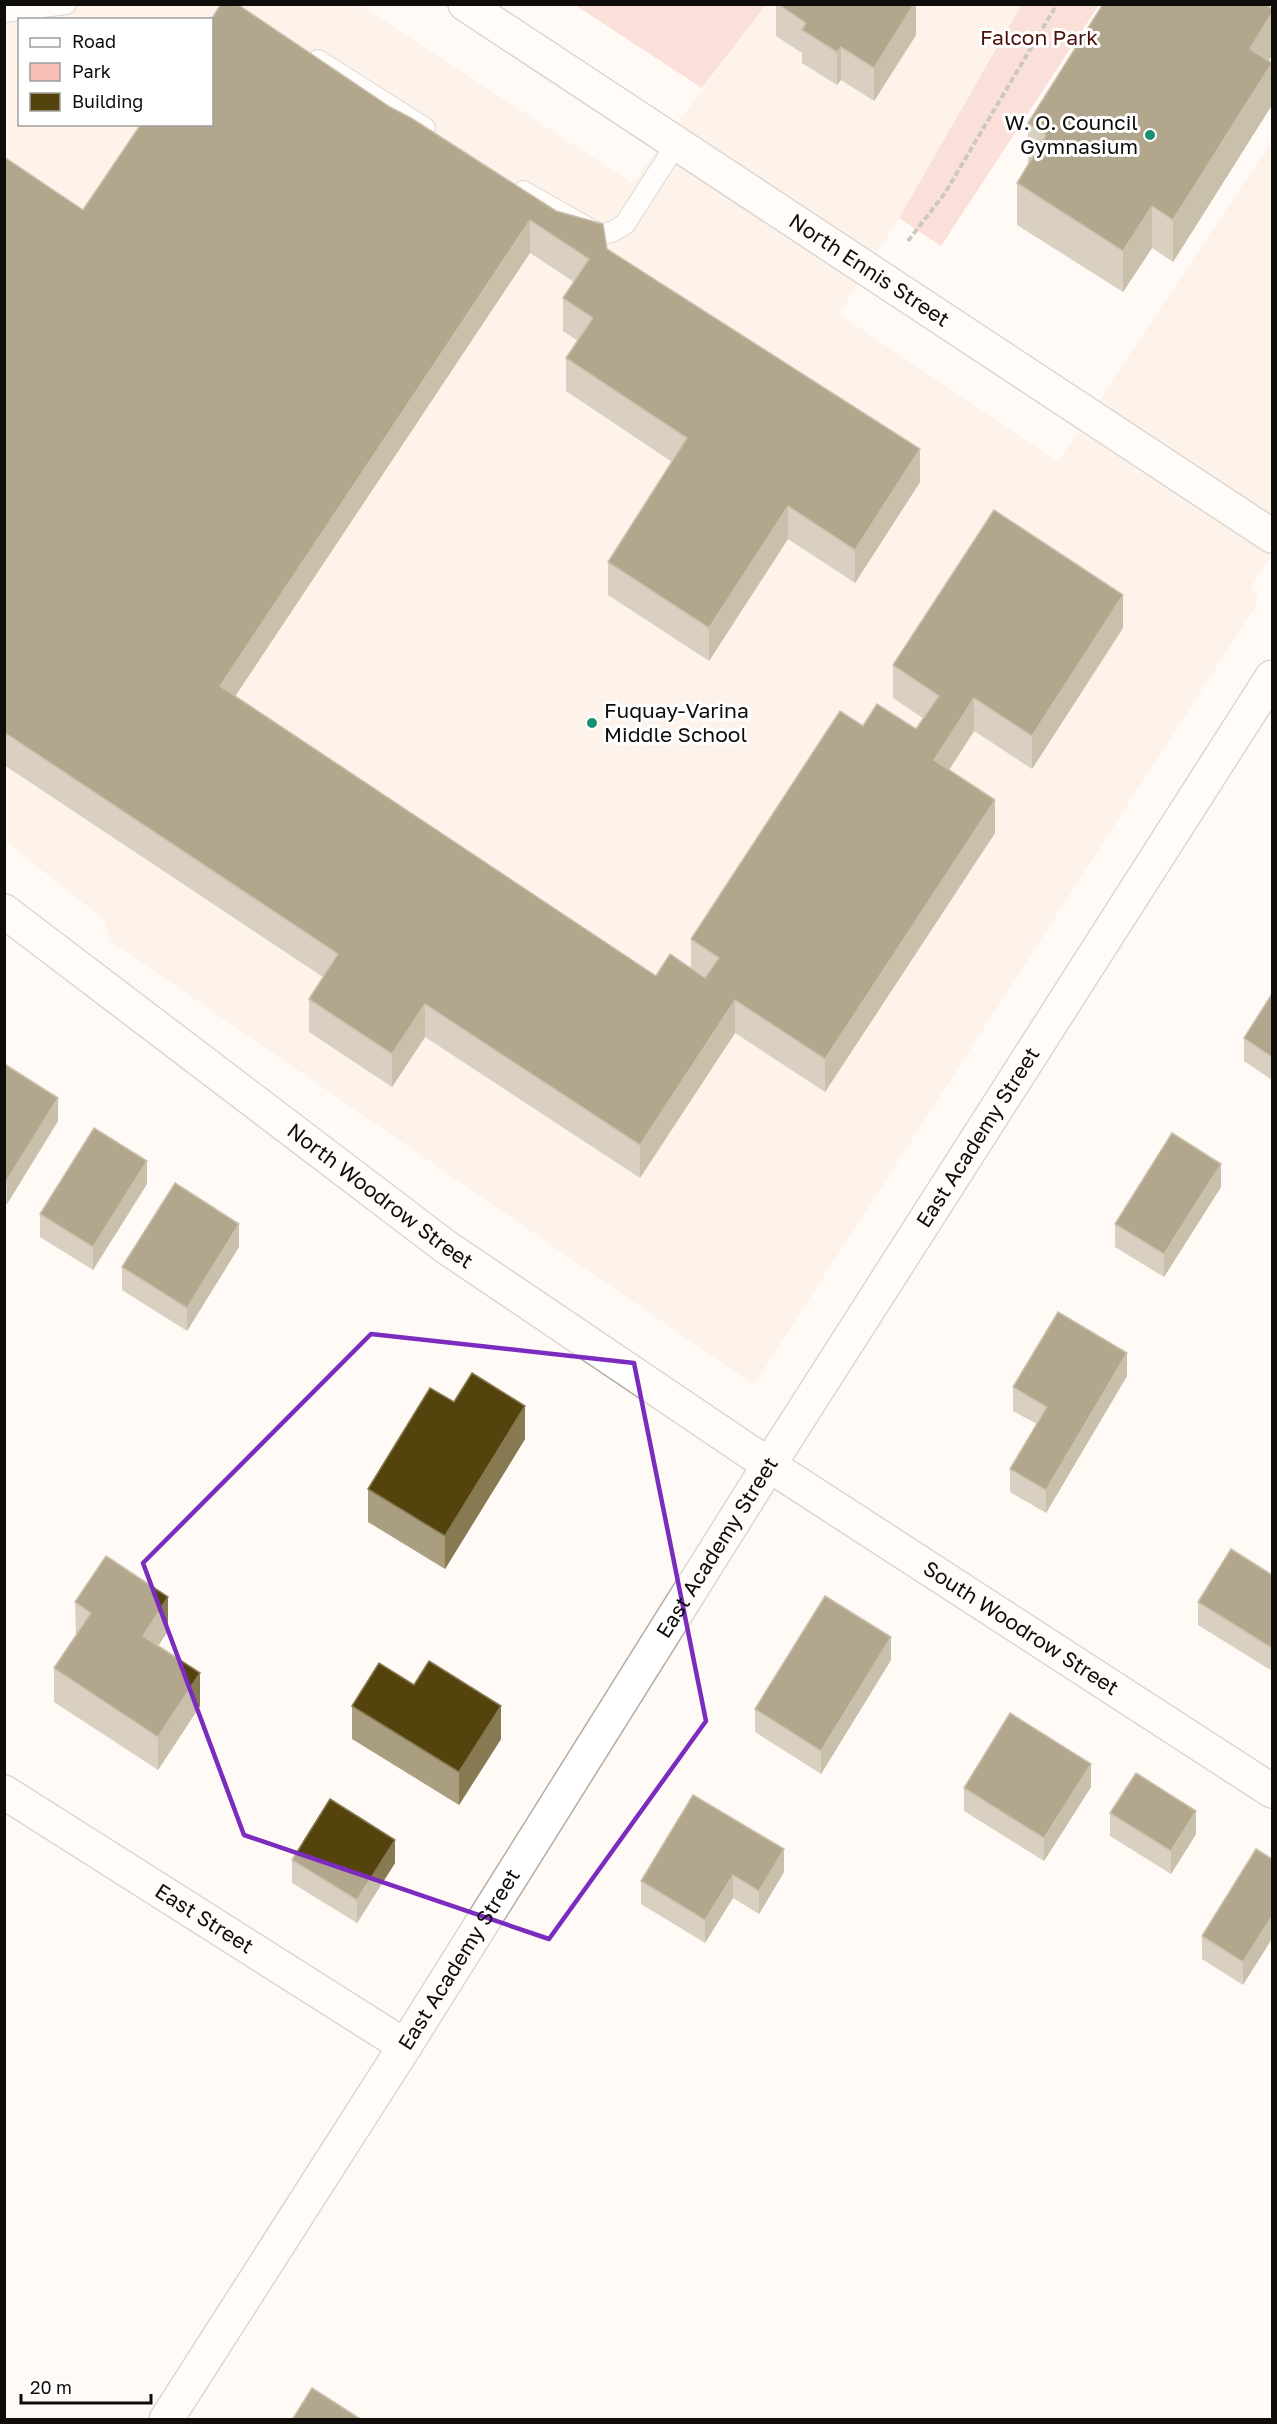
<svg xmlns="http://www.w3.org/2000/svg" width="1277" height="2424" font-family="'Golos Text',sans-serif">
<rect width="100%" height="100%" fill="#fffaf5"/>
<!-- built -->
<path fill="#faecde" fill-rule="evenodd" d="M4,5h356l272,178 134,-178h252l2,1 -121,212 -60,96 219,148 214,-321v413l-21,33 6,7v10l-503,781 -642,-443 -9,-23 -98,-78zM20,20h192v104h-192z"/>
<!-- green -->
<g fill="#f7beb5">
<polygon points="575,5 766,5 702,88"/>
<polygon points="1018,5 1099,5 941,246 899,218 1020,7"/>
</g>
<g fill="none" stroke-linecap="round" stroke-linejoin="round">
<!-- service casing -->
<g stroke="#b3aca4" stroke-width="22">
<g id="service">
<polyline points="4,12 66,4"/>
<polyline points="318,60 425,128"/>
<polyline points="523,191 599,234 612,232 625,224 677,143"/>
</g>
</g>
<!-- minor casing -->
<g stroke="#b3aca4" stroke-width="36">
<g id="minor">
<path id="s1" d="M465,4l807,532"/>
<path id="s2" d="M4,911l442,336 323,218 503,326"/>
<path id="s3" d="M4,1792l401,254"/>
</g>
</g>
<!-- tertiary casing -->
<g stroke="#b3aca4" stroke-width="36">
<g id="tertiary">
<path id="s4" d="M166,2420l239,-374 364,-581 503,-788"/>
</g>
</g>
<!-- path -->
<polyline stroke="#8e8a86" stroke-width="4" stroke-dasharray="6 3" stroke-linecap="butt" points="908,241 945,193 1057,4"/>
<!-- service -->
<use href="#service" stroke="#fff" stroke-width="20"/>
<!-- minor -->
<use href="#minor" stroke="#fff" stroke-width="33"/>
<!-- tertiary -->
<use href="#tertiary" stroke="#fff" stroke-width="33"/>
</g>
<!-- wall -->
<g fill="#aa9e81">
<polygon points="776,4 916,4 916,35 874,101 841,80 837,85 802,63 802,53 776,36"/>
<polygon points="1272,13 1272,55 1269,61 1272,105 1173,262 1152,248 1123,292 1017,225 1017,183 1028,165 1028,123"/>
<polygon points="390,107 607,249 920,482 855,583 788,539 709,661 608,595 608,562 672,462 566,391 566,358 578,341 563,331 563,298 574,282 530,253 235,696 656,976 691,968 691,939 863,726 916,729 924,719 893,698 893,665 1123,628 1032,769 974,731 949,770 995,833 825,1092 735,1033 640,1178 425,1037 392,1087 309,1032 309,999 323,977 4,765 4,157 83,210"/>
<polygon points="1272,994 1272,1080 1244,1061 1244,1038"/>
<polygon points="4,1067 58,1121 7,1204 4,1202"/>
<polygon points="147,1184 93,1270 40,1237 40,1214"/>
<polygon points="1221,1187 1164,1277 1115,1247 1115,1224"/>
<polygon points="239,1247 187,1331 122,1290 122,1267"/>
<polygon points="1127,1376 1046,1513 1010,1492 1010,1469 1037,1424 1013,1411 1013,1387"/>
<polygon points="454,1402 525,1439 445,1569 368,1522 368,1489"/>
<polygon points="1272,1575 1272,1671 1198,1625 1198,1602"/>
<polygon points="75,1602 168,1631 158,1646 200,1706 158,1770 54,1702 54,1668 76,1636"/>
<polygon points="891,1660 821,1774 755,1732 755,1709"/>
<polygon points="352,1706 501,1739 459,1805 352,1739"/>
<polygon points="1091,1787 1044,1861 964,1811 964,1788"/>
<polygon points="1110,1813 1196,1834 1171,1874 1110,1836"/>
<polygon points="1272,1859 1243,1985 1202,1959 1202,1936"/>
<polygon points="292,1860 395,1863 357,1923 292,1883"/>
<polygon points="784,1872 759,1914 733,1898 705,1943 641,1904 641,1881"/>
</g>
<!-- shaded-wall -->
<g fill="#877a53">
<polygon points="914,4 916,4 916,35 874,101 874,68"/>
<polygon points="1272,13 1272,55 1250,91 1250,49"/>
<polygon points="841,47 841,80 837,85 837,52"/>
<polygon points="1272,63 1272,105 1173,262 1173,220"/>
<polygon points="1152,206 1152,248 1123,292 1123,251"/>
<polygon points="530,220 530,253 220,719 220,686"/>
<polygon points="920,449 920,482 855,583 855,550"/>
<polygon points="788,506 788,539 709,661 709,628"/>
<polygon points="1123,595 1123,628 1032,769 1032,736"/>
<polygon points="974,698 974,731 934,793 934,760"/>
<polygon points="995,800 995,833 825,1092 825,1059"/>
<polygon points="735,1000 735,1033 640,1178 640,1145"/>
<polygon points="425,1004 425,1037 392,1087 392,1054"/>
<polygon points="58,1098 58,1121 7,1204 7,1180"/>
<polygon points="147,1161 147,1184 93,1270 93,1247"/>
<polygon points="1221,1164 1221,1187 1164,1277 1164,1254"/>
<polygon points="239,1224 239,1247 187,1331 187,1308"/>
<polygon points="1127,1353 1127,1376 1046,1513 1046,1490"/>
<polygon points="525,1406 525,1439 445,1569 445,1536"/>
<polygon points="168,1597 168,1631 143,1669 143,1636"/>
<polygon points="891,1637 891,1660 821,1774 821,1751"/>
<polygon points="200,1673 200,1706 158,1770 158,1737"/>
<polygon points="501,1706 501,1739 459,1805 459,1772"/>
<polygon points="1091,1764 1091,1787 1044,1861 1044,1838"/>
<polygon points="1196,1811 1196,1834 1171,1874 1171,1851"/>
<polygon points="395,1840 395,1863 357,1923 357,1900"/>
<polygon points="784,1849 784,1872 759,1914 759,1891"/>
<polygon points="733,1875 733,1898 705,1943 705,1920"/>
<polygon points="1272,1916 1272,1939 1243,1985 1243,1962"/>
</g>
<!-- building -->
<g fill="#54430d" stroke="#877a53" stroke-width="1.5">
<polygon points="221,4 237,4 390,107 411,118 556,211 603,224 607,249 920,449 855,550 788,506 709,628 608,562 687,438 566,358 593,318 563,298 589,259 530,220 220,686 656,976 670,954 705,978 719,958 691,939 840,711 863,726 877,704 916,729 939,696 893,665 994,510 1123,595 1032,736 974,698 934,760 995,800 825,1059 735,1000 640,1145 425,1004 392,1054 309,999 338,954 4,732 4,157 83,210 141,124 212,124 211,20"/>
<polygon points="778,4 914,4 874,68 841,47 837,52 802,30 806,23"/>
<polygon points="1103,4 1265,4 1272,9 1272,13 1250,49 1272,63 1173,220 1152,206 1123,251 1017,183 1046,135 1028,123"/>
<polygon points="1272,994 1272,1057 1244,1038"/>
<polygon points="6,1065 58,1098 7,1180 4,1179 4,1067"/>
<polygon points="94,1128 147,1161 93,1247 40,1214"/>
<polygon points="1172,1133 1221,1164 1164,1254 1115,1224"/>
<polygon points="175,1183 239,1224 187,1308 122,1267"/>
<polygon points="1058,1312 1127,1353 1046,1490 1010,1469 1047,1407 1013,1387"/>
<polygon points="472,1373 525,1406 445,1536 368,1489 430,1388 454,1402"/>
<polygon points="1231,1549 1272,1575 1272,1648 1198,1602"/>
<polygon points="106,1556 168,1597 143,1636 200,1673 158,1737 54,1668 91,1613 75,1602"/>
<polygon points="825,1596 891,1637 821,1751 755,1709"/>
<polygon points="429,1661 501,1706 459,1772 352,1706 379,1663 414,1685"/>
<polygon points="1010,1713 1091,1764 1044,1838 964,1788"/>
<polygon points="1136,1773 1196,1811 1171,1851 1110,1813"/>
<polygon points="693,1795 784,1849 759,1891 733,1875 705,1920 641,1881"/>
<polygon points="330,1799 395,1840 357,1900 292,1860"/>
<polygon points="1256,1849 1272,1859 1272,1916 1243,1962 1202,1936"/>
<polygon points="312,2388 362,2420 292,2420"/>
</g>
<!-- marked area -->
<path d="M0 0H1277V2424H0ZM371,1334l263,29 72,358 -157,218 -305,-104 -101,-272z" fill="#fffaf5" fill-opacity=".55" fill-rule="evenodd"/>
<path fill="none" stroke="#7b2cbf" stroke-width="4.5" stroke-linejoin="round" d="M371,1334l263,29 72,358 -157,218 -305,-104 -101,-272z"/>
<!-- markers -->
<g fill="#1a9073" stroke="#fff" stroke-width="2">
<circle cx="1150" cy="135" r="6"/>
<circle cx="592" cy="723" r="6"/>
</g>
<g text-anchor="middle" stroke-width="6" stroke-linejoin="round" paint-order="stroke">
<!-- park labels -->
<g font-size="21" fill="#4c110c" stroke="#fff">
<text x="1039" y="45">Falcon Park</text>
</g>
<!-- poi labels -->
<g font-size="21" fill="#0f0d0a" stroke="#fff" text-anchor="end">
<text x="1138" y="130">W. O. Council<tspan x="1138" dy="24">Gymnasium</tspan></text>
<text x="604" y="718" text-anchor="start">Fuquay-Varina<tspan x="604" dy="24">Middle School</tspan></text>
</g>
<!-- street labels -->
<g font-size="21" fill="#0f0d0a" stroke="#fff">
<text dy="7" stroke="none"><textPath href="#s1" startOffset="484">North Ennis Street</textPath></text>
<text dy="7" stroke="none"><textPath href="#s4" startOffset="1518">East Academy Street</textPath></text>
<text dy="7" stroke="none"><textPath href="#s2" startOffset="472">North Woodrow Street</textPath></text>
<text dy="7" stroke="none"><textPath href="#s4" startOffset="1032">East Academy Street</textPath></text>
<text dy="7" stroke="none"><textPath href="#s2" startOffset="1245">South Woodrow Street</textPath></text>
<text dy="7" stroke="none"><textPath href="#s3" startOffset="237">East Street</textPath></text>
<text dy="7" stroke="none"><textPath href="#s4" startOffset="546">East Academy Street</textPath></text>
</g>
</g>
<!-- border -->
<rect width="1277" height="2424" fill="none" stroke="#0f0d0a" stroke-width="12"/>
<!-- legend -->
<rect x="18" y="18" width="195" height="108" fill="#ffffff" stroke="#9f9e9d" stroke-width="1.5"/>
<rect x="30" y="38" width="30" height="9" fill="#ffffff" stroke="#9f9e9d" stroke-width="1.5"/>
<text x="72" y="48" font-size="18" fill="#0f0d0a">Road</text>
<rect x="30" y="63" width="30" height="18" fill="#f7beb5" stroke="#9f9e9d" stroke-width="1.5"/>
<text x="72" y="78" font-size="18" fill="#0f0d0a">Park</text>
<rect x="30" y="93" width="30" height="18" fill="#54430d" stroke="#9f9e9d" stroke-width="1.5"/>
<text x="72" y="108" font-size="18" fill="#0f0d0a">Building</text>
<!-- scale -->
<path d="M21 2394v9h130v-9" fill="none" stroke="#0f0d0a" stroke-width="3"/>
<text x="30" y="2394" font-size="18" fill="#0f0d0a" stroke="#ffffff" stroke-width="4.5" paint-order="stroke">20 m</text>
</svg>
